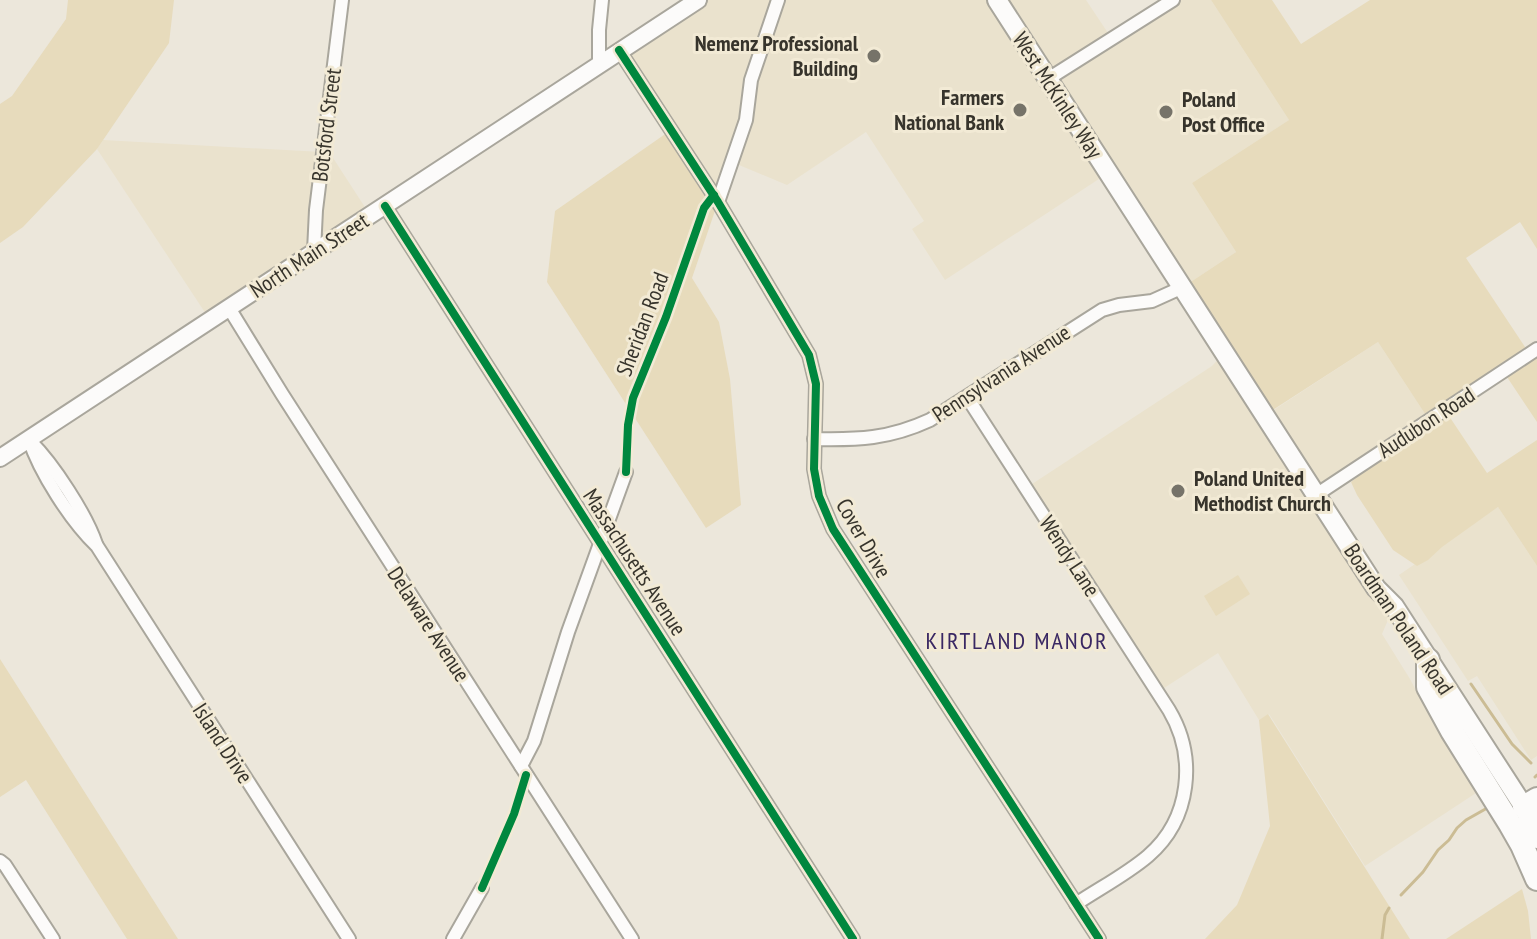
<svg xmlns="http://www.w3.org/2000/svg" width="1537" height="939" font-family="'PT Sans Narrow',sans-serif">
<rect width="100%" height="100%" fill="#ece7db"/>
<!-- built -->
<g fill="#eae2cd">
<polygon points="698,0 1086,0 1112,39 1173,0 1211,0 1289,120 1192,183 1236,252 1183,287 1108,173 945,280 912,229 924,221 866,132 787,185 732,162 718,202 619,50"/>
<polygon points="103,140 322,152 324,144 370,215 210,320 97,149"/>
<polygon points="1378,342 1429,420 1316,495 1394,606 1382,634 1410,679 1435,727 1476,793 1365,866 1269,714 1259,720 1218,653 1158,692 1026,488 1212,366 1225,352 1266,415"/>
<polygon points="1498,507 1537,566 1537,756 1531,760 1477,676 1468,681 1399,575"/>
</g>
<!-- green -->
<g fill="#e7dbbc">
<polygon points="68,0 174,0 169,43 97,149 23,227 0,243 0,104 12,96 66,19"/>
<polygon points="1211,0 1272,0 1301,44 1370,0 1537,0 1537,249 1520,222 1466,258 1529,353 1537,349 1537,422 1503,371 1445,410 1487,473 1537,440 1537,566 1498,507 1442,547 1428,560 1417,566 1393,550 1357,495 1351,482 1412,431 1429,420 1378,342 1265,415 1183,287 1236,252 1192,183 1289,120"/>
<polygon points="671,130 718,202 692,278 719,322 730,379 741,505 706,528 547,282 555,211"/>
<polygon points="1238,575 1250,594 1216,616 1204,596"/>
<polygon points="0,659 178,939 127,939 26,780 0,797"/>
<polygon points="1268,714 1410,939 1205,939 1237,905 1270,826 1259,720"/>
<polygon points="1522,889 1528,911 1531,939 1446,939"/>
</g>
<g fill="none" stroke-linecap="round" stroke-linejoin="round">
<!-- stream -->
<g stroke="#cbbc94" stroke-width="3">
<polyline points="1471,684 1512,744 1531,763"/>
<polyline points="1535,777 1537,775"/>
<polyline points="1401,895 1423,872 1438,850 1449,840 1457,828 1466,820 1489,807"/>
<polyline points="1382,939 1385,915 1389,908"/>
</g>
<!-- street casing -->
<g stroke="#a9a69c" stroke-width="16">
<g id="street">
<polyline points="619,50 718,202 809,355 816,384 814,469 819,496 833,529 1099,939"/>
<polyline points="599,64 599,30 602,0"/>
<polyline points="1048,79 1173,0"/>
<polyline points="718,202 746,120 751,80 778,0"/>
<polyline points="385,206 853,939"/>
<polyline points="314,251 316,210 342,0"/>
<polyline points="229,308 282,394 632,939"/>
<path d="M967,397l202,313c28,47 22,109 -21,146 -21,18 -48,32 -72,48"/>
<path d="M29,439c11,34 42,82 68,107l252,393"/>
<path d="M814,439c44,1 75,0 116,-19l172,-110 17,-5 33,-4 31,-14"/>
<path d="M31,442c22,22 55,72 65,102"/>
<polyline points="1316,495 1537,349"/>
<polyline points="521,766 534,741 568,632 626,472"/>
<polyline points="0,861 5,865 53,939"/>
<polyline points="453,939 482,888"/>
</g>
</g>
<!-- secondary casing -->
<g stroke="#a9a69c" stroke-width="20">
<polyline id="secondary" points="0,458 698,0"/>
</g>
<!-- primary casing -->
<g stroke="#a9a69c" stroke-width="22">
<g id="primary">
<polyline points="997,0 1376,588 1394,606 1524,807 1537,820"/>
<polyline points="1525,810 1537,839"/>
</g>
</g>
<!-- highway casing -->
<g stroke="#a9a69c" stroke-width="26">
<g id="highway">
<polyline points="1428,660 1428,687 1452,731 1510,824 1522,845 1537,879"/>
<polyline points="1524,807 1537,799"/>
</g>
</g>
<!-- street -->
<use href="#street" stroke="#fcfbfa" stroke-width="12"/>
<!-- secondary -->
<use href="#secondary" stroke="#fcfbfa" stroke-width="16"/>
<!-- primary -->
<use href="#primary" stroke="#fcfbfa" stroke-width="18"/>
<!-- highway -->
<use href="#highway" stroke="#fcfbfa" stroke-width="22"/>
<!-- cycleway casing -->
<g stroke="#f2ead5" stroke-width="13">
<g id="cycleway">
<polyline points="619,50 718,202 809,355 816,384 814,469 819,496 833,529 1099,939"/>
<polyline points="385,206 853,939"/>
<polyline points="626,472 628,425 633,398 666,317 704,208 714,195"/>
<polyline points="482,888 514,814 526,775"/>
</g>
</g>
<!-- cycleway -->
<use href="#cycleway" stroke="#00873e" stroke-width="8"/>
</g>
<!-- markers -->
<g fill="#767369" stroke="#f2ead5" stroke-width="3">
<circle cx="874" cy="56" r="8"/>
<circle cx="1020" cy="110" r="8"/>
<circle cx="1166" cy="112" r="8"/>
<circle cx="1178" cy="491" r="8"/>
</g>
<g text-anchor="middle" stroke-width="6" stroke-linejoin="round" paint-order="stroke">
<!-- poi labels -->
<g font-size="22" font-weight="bold" fill="#37342c" stroke="#f2ead5" text-anchor="end">
<text x="858" y="51">Nemenz Professional<tspan x="858" dy="25">Building</tspan></text>
<text x="1004" y="105">Farmers<tspan x="1004" dy="25">National Bank</tspan></text>
<text x="1182" y="107" text-anchor="start">Poland<tspan x="1182" dy="25">Post Office</tspan></text>
<text x="1194" y="486" text-anchor="start">Poland United<tspan x="1194" dy="25">Methodist Church</tspan></text>
</g>
<!-- street labels -->
<g font-size="22" fill="#37342c" stroke="#f2ead5">
<text transform="translate(1058 95) rotate(57)" y="8">West McKinley Way</text>
<text transform="translate(326 125) rotate(-83)" y="8">Botsford Street</text>
<text transform="translate(309 255) rotate(-33)" y="8">North Main Street</text>
<text transform="translate(642 324) rotate(-69)" y="8">Sheridan Road</text>
<text transform="translate(1001 373) rotate(-33)" y="8">Pennsylvania Avenue</text>
<text transform="translate(1426 422) rotate(-33)" y="8">Audubon Road</text>
<text transform="translate(864 538) rotate(60)" y="8">Cover Drive</text>
<text transform="translate(1070 556) rotate(57)" y="8">Wendy Lane</text>
<text transform="translate(635 562) rotate(57)" y="8">Massachusetts Avenue</text>
<text transform="translate(1399 619) rotate(56)" y="8">Boardman Poland Road</text>
<text transform="translate(429 624) rotate(57)" y="8">Delaware Avenue</text>
<text transform="translate(223 743) rotate(57)" y="8">Island Drive</text>
</g>
<!-- neighbourhood labels -->
<g font-size="24" letter-spacing="2" fill="#3a2863" stroke="#f2ead5">
<text x="1017" y="649">KIRTLAND MANOR</text>
</g>
</g>
</svg>
